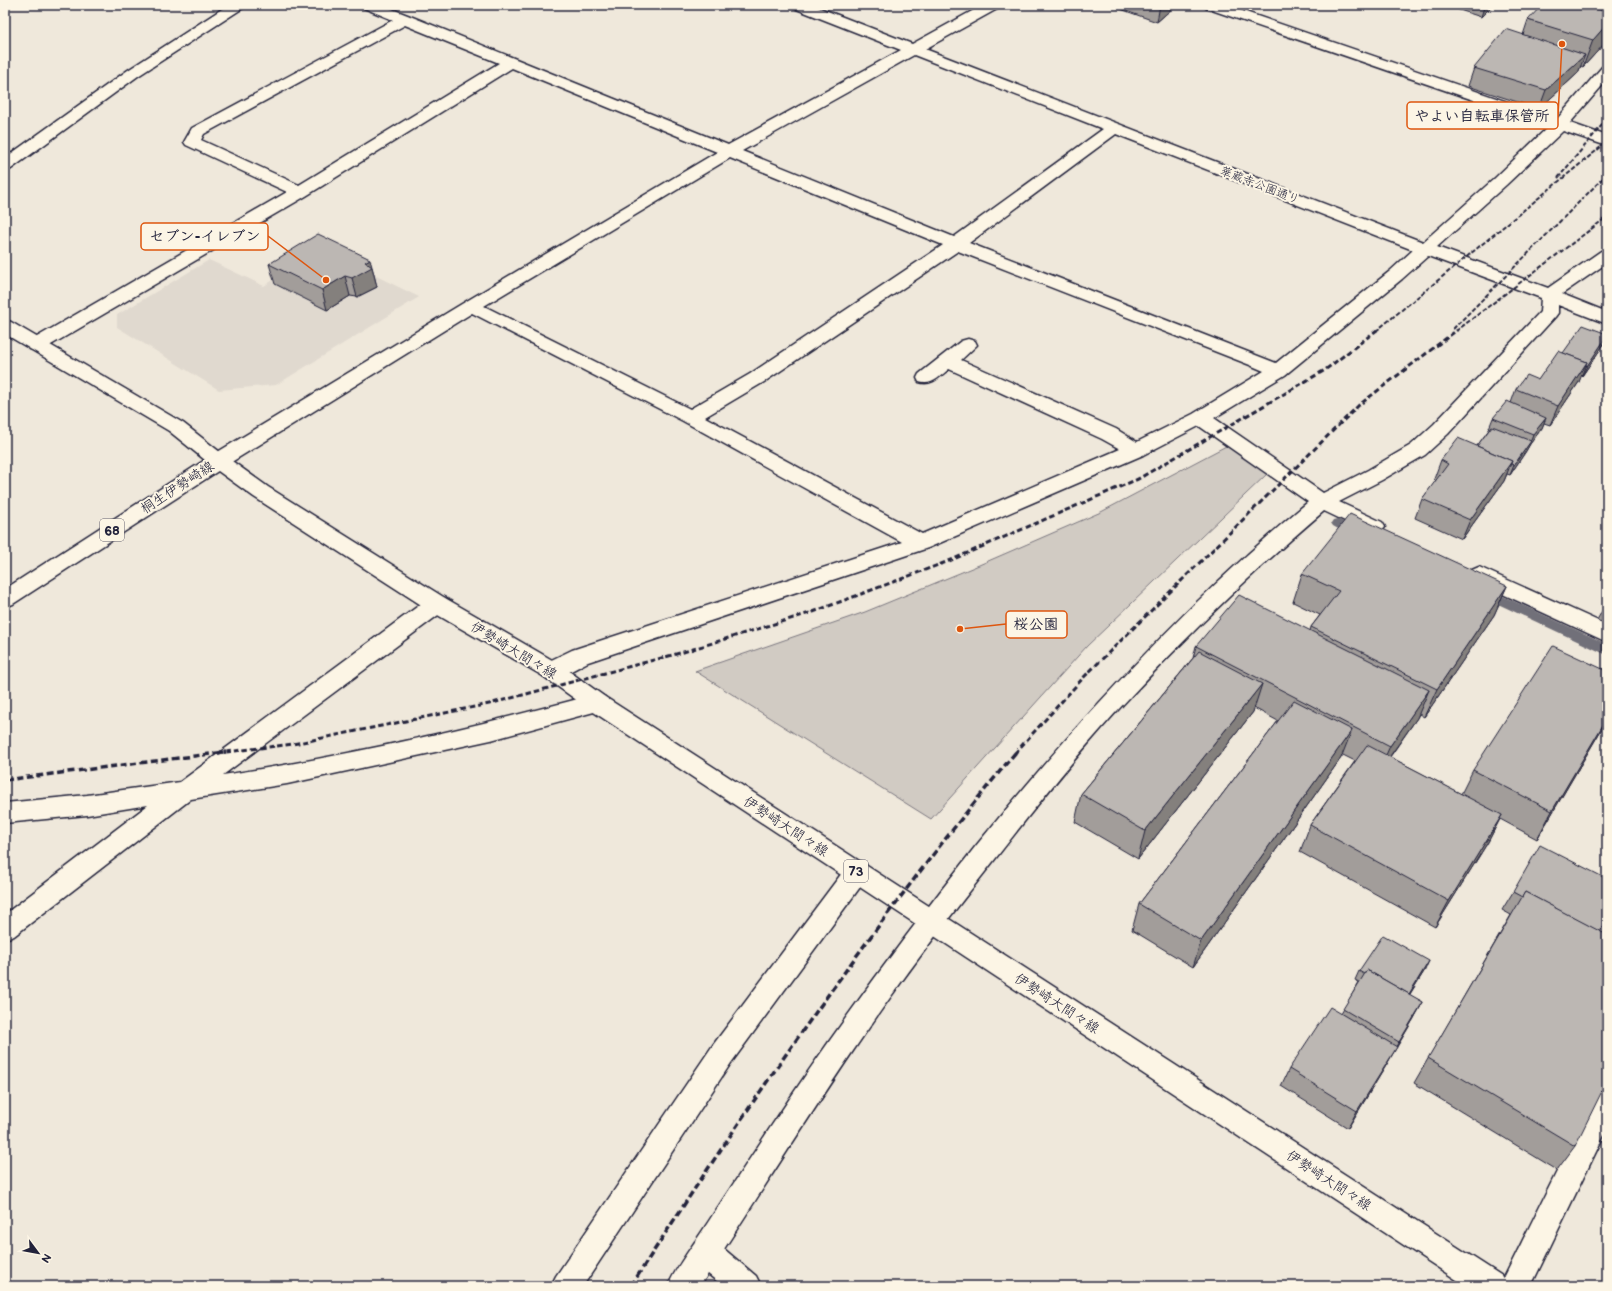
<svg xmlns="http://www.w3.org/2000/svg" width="1612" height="1291" font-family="'Balsamiq Sans','Klee One',sans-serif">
<rect width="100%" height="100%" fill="#efe8db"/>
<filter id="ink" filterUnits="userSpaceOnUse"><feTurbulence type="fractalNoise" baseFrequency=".025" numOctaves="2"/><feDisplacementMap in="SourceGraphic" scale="8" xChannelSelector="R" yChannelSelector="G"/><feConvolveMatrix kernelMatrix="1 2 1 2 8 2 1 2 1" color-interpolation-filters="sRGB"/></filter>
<g filter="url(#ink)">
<!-- built -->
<polygon fill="#e0d9cf" points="321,249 419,297 276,385 219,390 117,327 117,315 209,260 264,286"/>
<!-- green -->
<polygon fill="#d1cbc3" stroke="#7a767f" points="1228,445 1267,474 1087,646 931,819 695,671 865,612 979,565 1101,512"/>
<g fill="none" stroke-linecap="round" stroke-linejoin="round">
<!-- stream -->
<g fill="#716f79" fill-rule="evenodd">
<path d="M1337,519l24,11 2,3 -2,3c-9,3 -20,-6 -28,-10l-2,-3 2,-3z"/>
<polygon points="1485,588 1607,644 1607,655 1481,596 1479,593 1481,590"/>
</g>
<!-- minor casing -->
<g stroke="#22223b" stroke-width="3">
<g id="minor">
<polygon points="228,5 245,5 243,8 138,76 11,169 5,171 5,158 128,70"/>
<path d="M362,5h20l28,11 318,129 173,-95 -107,-42 -2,-3h20l100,39 71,-39h18l-2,3 -74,41 498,193 71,-63 55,-53 -343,-118 -2,-3h21l332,114 45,-52 5,-2v15l-37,43 37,13v10l-44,-15 -57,54 -69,62 111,41 53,-37 6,-1v13l-45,31 45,18v12l-49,-19v8l-3,4 -107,117 -23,21 -43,25 -43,22 43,20 3,5 -3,5 -7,2 -7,-2 -44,-21c-68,58 -133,121 -194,186 -49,52 -94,109 -138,166 -38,48 -75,96 -110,146 -55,78 -106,160 -158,240l32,27 5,10h-38l-15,-12 -8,12h-32c9,-20 23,-38 35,-56 22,-34 45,-68 67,-102 64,-97 133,-190 205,-281 101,-124 210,-243 333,-345l-109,-76 -56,29 -215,93 -340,114c-14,7 -30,19 -45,14l-3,-6 3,-6 29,-14 330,-108 -219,-121 -211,-108 -247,153 -7,2 -7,-2 -3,-5 3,-5 254,-154 252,-150 -205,-84 -206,128 -262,153 -7,2 -7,-2 -2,-4 2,-4 257,-149 -101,-47 -2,-3 8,-14 201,-108 -29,-12zM405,25l94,38 -200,122 -98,-45 3,-6zM914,55l189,74 -149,108 -212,-86zM1116,134l297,116 -23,21 -114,92 -307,-120zM730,158l213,87 -193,129 -60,35 -206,-103zM958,251l292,114 14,6 -71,43 -56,28 -21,-13 -155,-69 16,-15 -2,-4 -7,-2 -7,2 -42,33 -2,4 2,4c13,4 20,-5 30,-13l153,70 18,10 -198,85 -217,-117 59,-35zM1428,256l113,42 -1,14 -106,112 -23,21 -43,25 -45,23 -109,-75 71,-43 117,-96z"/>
<polygon points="1479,567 1607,625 1607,642 1472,580 1468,575 1472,570"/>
<path d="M437,596l8,2 3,6 -3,6 -222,165c126,-19 251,-48 374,-81l8,3 3,6 -3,6 -114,31 -204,44 -96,15 -177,137 -9,3v-25l143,-109 -61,10 -82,8v-20l82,-8 93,-13 249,-184z"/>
<polygon points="857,862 866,865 869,872 866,879 731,1063 583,1286 551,1286 556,1276 713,1045 848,865"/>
<polygon points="1607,1087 1607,1129 1531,1286 1500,1286 1597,1091"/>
</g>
</g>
<!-- major casing -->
<g stroke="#22223b" stroke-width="3">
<polygon id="major" points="5,320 11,322 183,423 225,456 268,487 445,598 559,664 605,697 1502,1276 1507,1286 1466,1286 589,709 543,676 429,610 254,497 218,471 13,604 5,607 5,589 205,460 169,431 5,334"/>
</g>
<!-- minor -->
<use href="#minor" fill="#fcf5e5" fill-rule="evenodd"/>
<!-- major -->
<use href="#major" fill="#fcf5e5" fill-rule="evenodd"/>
<!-- rail-far2 -->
<g stroke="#22223b" stroke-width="2" stroke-dasharray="4.5 2" stroke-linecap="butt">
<polyline points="1558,178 1607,119"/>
<polyline points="1453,329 1607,174"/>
<polyline points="1376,331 1607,142"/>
<polyline points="1456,331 1607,217"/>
</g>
<!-- rail-far1 -->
<g stroke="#22223b" stroke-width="3" stroke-dasharray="5.5 3" stroke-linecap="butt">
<polyline points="218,753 293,744 489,704 680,653 813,612 949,561 1138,479 1325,370 1377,330"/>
<polyline points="1015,753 1083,678 1359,405 1457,330"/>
</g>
<!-- rail -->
<g stroke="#22223b" stroke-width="3.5" stroke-dasharray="7 3.5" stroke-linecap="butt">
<polyline points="5,780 226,752"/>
<path d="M631,1286c119,-184 244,-366 385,-534"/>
</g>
</g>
<!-- wall -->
<g fill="#a29d9a" stroke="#22223b">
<polygon points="1109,5 1176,5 1175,6 1157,22"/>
<polygon points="1444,5 1493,5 1481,17"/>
<polygon points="1528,20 1606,42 1583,67 1581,66 1578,73 1539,109 1468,86 1474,68 1523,35"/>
<polygon points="269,264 372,267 377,287 357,297 350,296 327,310 275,284"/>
<polygon points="1607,334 1607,337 1604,344 1582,376 1581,375 1579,382 1550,425 1544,423 1542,428 1530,444 1526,451 1510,475 1507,474 1504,481 1462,539 1415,518 1422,499 1436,481 1434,479 1441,460 1477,446 1490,428 1489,428 1493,418 1511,403 1516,389 1538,380 1563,353"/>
<polygon points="1607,396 1607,403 1604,402"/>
<polygon points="1302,574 1507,586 1494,615 1424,717 1419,714 1417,718 1390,757 1461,794 1473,770 1607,720 1537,839 1500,819 1488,842 1435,927 1300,852 1310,825 1355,761 1343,755 1341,758 1193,967 1132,930 1139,904 1278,721 1254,708 1253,712 1138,859 1075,822 1081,794 1193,658 1196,646 1310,631 1311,627 1320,615 1293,602"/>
<polygon points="1607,602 1607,625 1597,620"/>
<polygon points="1513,892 1600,932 1575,1146 1557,1170 1414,1083 1511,915 1502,910"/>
<polygon points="1425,970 1409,995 1423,1002 1413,1020 1394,1052 1387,1064 1348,1128 1281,1086 1289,1069 1341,1014 1359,982 1355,980 1359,971"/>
</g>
<!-- shaded-wall -->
<g fill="#84807d" stroke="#22223b">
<polygon points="1160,5 1176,5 1175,6 1157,22"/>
<polygon points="1487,5 1493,5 1481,17 1484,7"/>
<polygon points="1607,24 1607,39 1606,42 1583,67 1593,40"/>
<polygon points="1585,55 1578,73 1539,109 1546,90"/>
<polygon points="370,259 377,287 357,297 352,278 365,262"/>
<polygon points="345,276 350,296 327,310 322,290"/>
<polygon points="1607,336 1604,344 1582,376 1587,366"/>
<polygon points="1587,362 1579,382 1550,425 1558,406"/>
<polygon points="1546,418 1542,428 1530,444 1526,451 1510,475 1514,465 1530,442 1533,434"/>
<polygon points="1512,461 1504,481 1462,539 1470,520"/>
<polygon points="1507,586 1494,615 1424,717 1437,689"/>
<polygon points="1262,684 1253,712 1138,859 1145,831"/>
<polygon points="1429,690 1417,718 1378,773 1390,746"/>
<polygon points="1607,718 1607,720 1537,839 1552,811"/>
<polygon points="1352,730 1341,758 1193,967 1201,941"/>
<polygon points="1502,815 1488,842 1435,927 1449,901"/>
<polygon points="1429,961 1425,970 1402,1007 1407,998"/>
<polygon points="1423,1002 1413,1020 1394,1051 1387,1064 1348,1128 1357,1111"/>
</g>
<!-- building -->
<g fill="#bcb7b3" stroke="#22223b">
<polygon points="1476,5 1487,5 1484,7"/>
<polygon points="1542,5 1584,5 1607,12 1607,24 1593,40 1528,20"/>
<polygon points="1506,29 1585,55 1546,90 1474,68"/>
<polygon points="318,234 370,259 365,262 372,267 352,278 345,276 322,290 269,264"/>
<polygon points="1583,325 1607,334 1607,336 1587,366 1586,365 1587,362 1563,353"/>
<polygon points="1558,351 1587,362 1558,406 1516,389 1526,375 1538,380"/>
<polygon points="1507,401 1546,418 1533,434 1493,418"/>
<polygon points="1492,426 1531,441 1514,465 1511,464 1512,461 1477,446"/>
<polygon points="1458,438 1512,461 1470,520 1422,499 1448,464 1441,460"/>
<polygon points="1350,514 1507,586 1437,689 1311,627 1339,591 1302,574"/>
<polygon points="1239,595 1429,690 1390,746 1196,646"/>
<polygon points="1553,646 1607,671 1607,718 1552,811 1473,770"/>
<polygon points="1199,651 1262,684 1145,831 1081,794"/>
<polygon points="1294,700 1352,730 1201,941 1139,904"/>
<polygon points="1367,745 1502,815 1449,901 1310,825"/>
<polygon points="1540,845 1607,879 1607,919 1600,932 1525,892 1522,897 1513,892"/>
<polygon points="1525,892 1607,935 1607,1081 1575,1146 1428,1058"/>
<polygon points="1383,935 1429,961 1409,994 1367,970 1364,974 1359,971"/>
<polygon points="1367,970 1423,1002 1399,1042 1343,1009"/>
<polygon points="1330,1007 1397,1047 1357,1111 1289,1069"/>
</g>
</g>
<g text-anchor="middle" stroke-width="4" stroke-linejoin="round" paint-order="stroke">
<!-- far-street labels -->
<g font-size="12" fill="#22223b" stroke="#fcf5e5">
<text transform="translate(1260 185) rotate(21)" y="4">華蔵寺公園通り</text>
</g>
<!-- shield labels -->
<g fill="#fcf5e5" stroke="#63616e" stroke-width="1">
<rect x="100" y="519" width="24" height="22" rx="3"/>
<rect x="844" y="860" width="24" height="22" rx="3"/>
</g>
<g font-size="13" font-weight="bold" fill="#22223b">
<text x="112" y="535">68</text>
<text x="856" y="876">73</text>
</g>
<!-- street labels -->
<g font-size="14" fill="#22223b" stroke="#fcf5e5">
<text transform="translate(177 487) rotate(-33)" y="5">桐生伊勢崎線</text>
<text transform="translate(514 650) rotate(31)" y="5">伊勢崎大間々線</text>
<text transform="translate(786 826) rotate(33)" y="5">伊勢崎大間々線</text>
<text transform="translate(1057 1003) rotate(33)" y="5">伊勢崎大間々線</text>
<text transform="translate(1329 1180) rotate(33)" y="5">伊勢崎大間々線</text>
</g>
</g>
<!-- callouts -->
<path fill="none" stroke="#de560e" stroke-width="1.5" d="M1562 44L1558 115M326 280L268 236M960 629L1006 624"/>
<g fill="#de560e" stroke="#fcf5e5" stroke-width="1.5">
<circle cx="1562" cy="44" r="4"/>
<circle cx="326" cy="280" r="4"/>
<circle cx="960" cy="629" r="4"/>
</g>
<g fill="#fcf5e5" stroke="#de560e" stroke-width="1.5">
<rect x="1407" y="102" width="151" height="27" rx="4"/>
<rect x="141" y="223" width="127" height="27" rx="4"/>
<rect x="1006" y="611" width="61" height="27" rx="4"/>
</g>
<g font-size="15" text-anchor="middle" font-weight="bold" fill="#22223b">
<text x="1482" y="121">やよい自転車保管所</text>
<text x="205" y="241">セブン-イレブン</text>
<text x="1036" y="629">桜公園</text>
</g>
<!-- margin -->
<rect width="1612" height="1291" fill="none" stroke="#fcf5e5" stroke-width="20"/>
<rect x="10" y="10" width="1592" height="1271" fill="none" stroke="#22223b" stroke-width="1.5" filter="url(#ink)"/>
<!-- north arrow -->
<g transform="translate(38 1253) rotate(122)" stroke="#fcf5e5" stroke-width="3" paint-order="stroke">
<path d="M0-3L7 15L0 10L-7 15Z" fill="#22223b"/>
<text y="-6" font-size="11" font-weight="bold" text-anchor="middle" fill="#22223b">N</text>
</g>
</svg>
